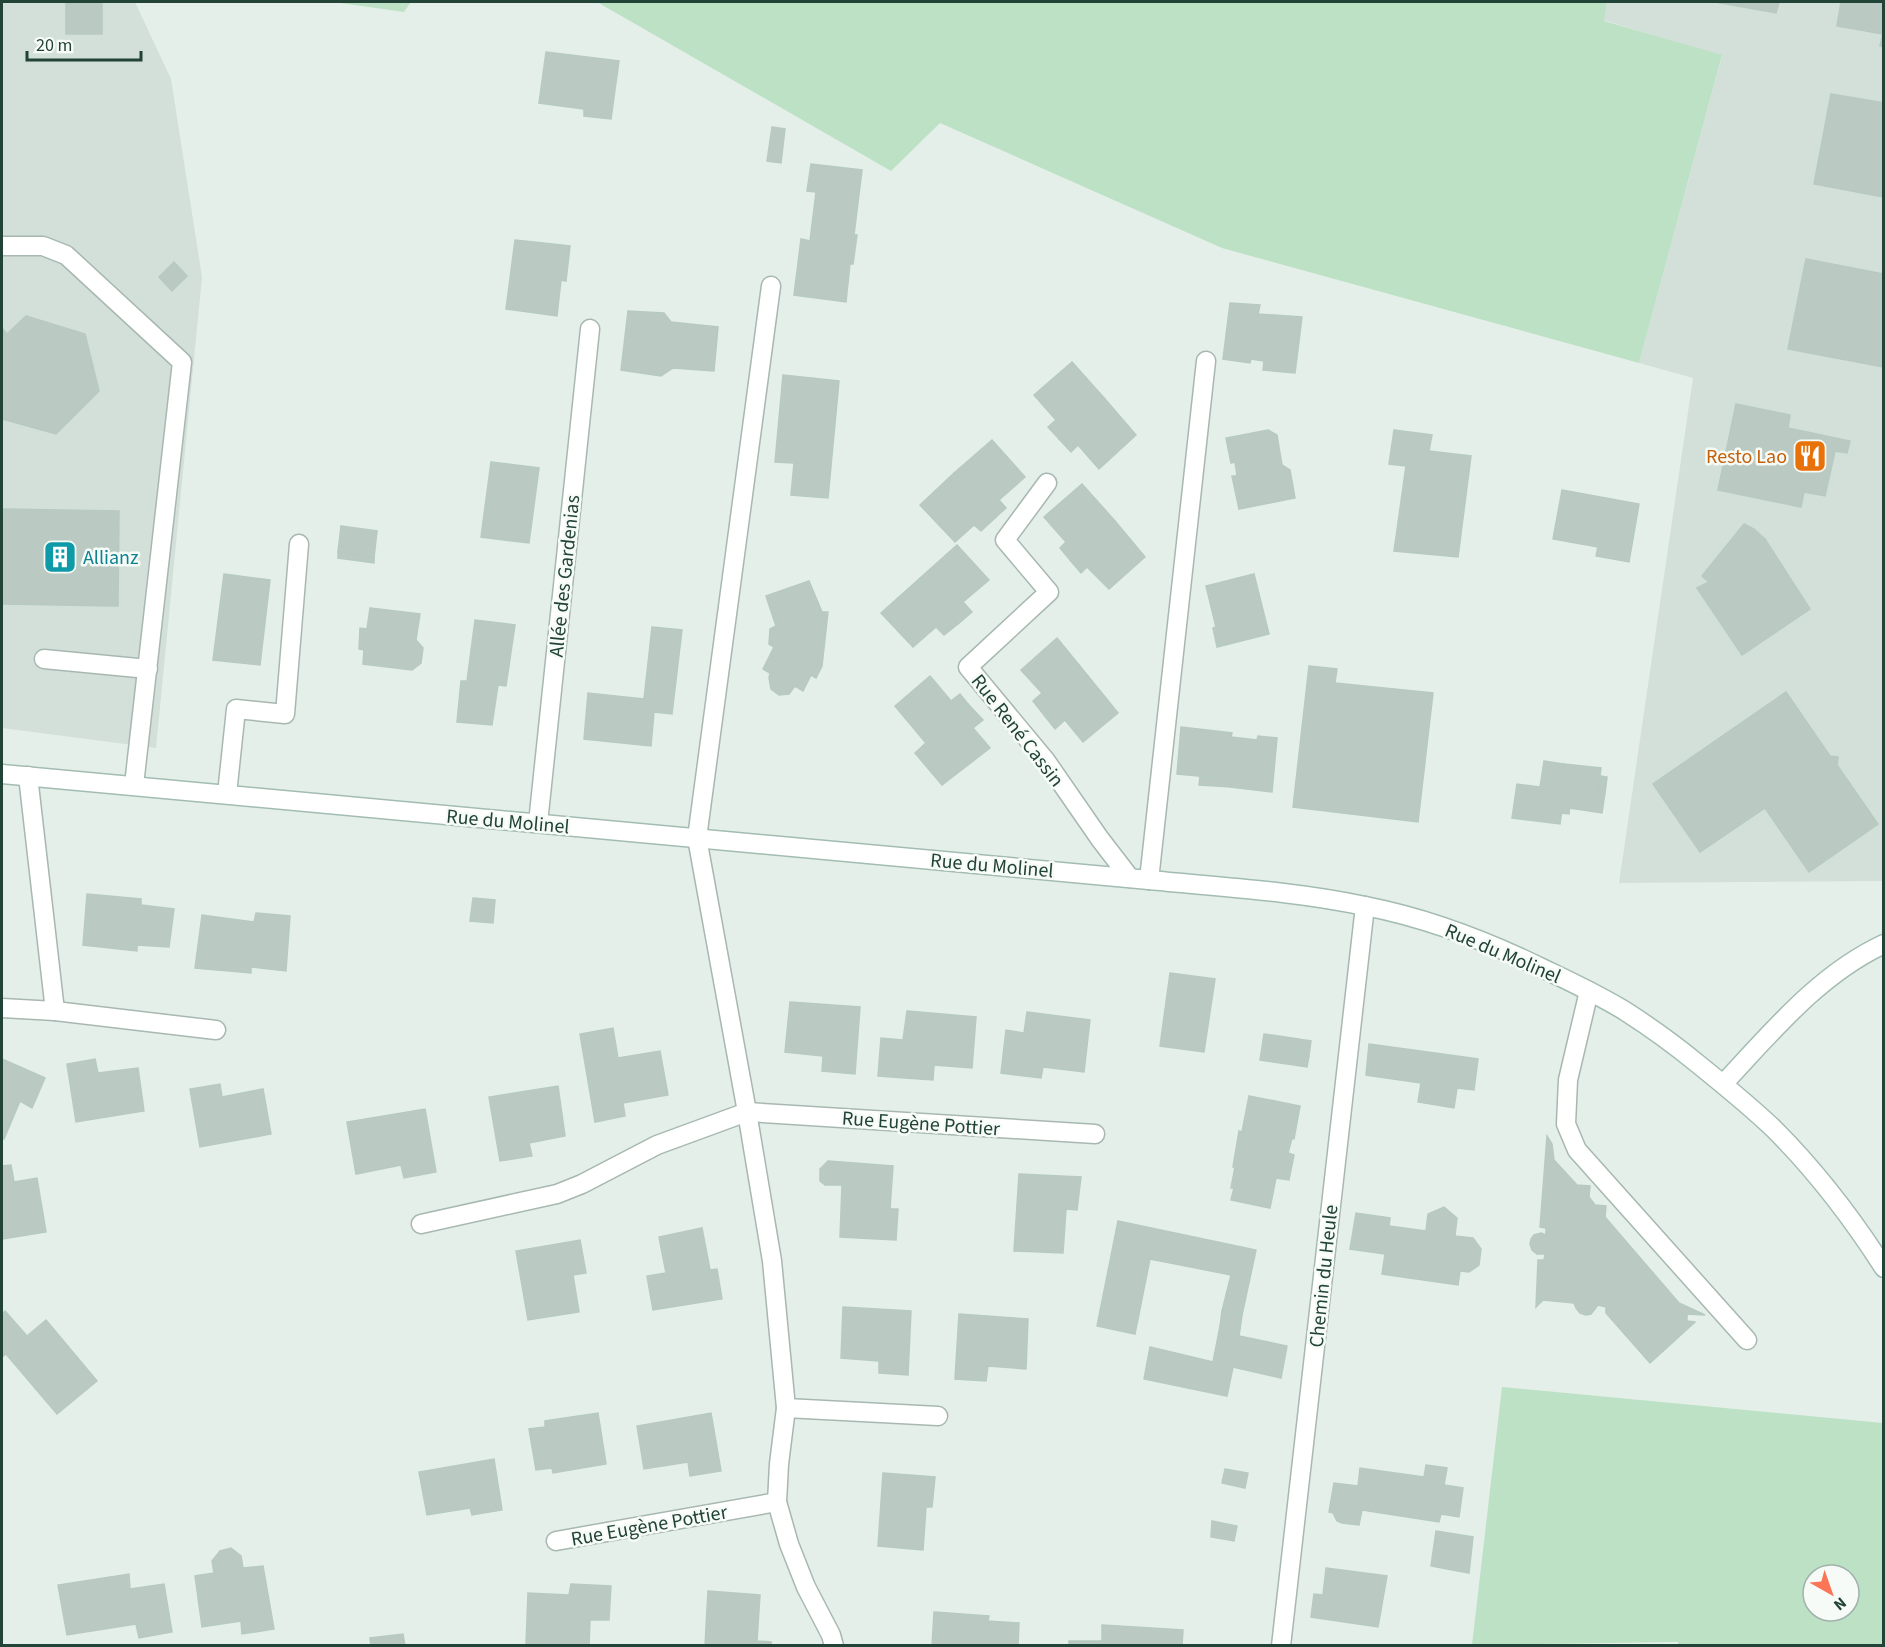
<svg xmlns="http://www.w3.org/2000/svg" width="1885" height="1647" font-family="'Source Sans 3',sans-serif">
<rect width="100%" height="100%" fill="#e5efea"/>
<!-- built -->
<g fill="#d3dfd9">
<polygon points="2,2 135,2 171,79 202,277 156,748 2,728"/>
<polygon points="1607,2 1883,2 1883,881 1619,883 1693,378 1639,363 1722,56 1603,20"/>
</g>
<!-- green -->
<g fill="#bde1c4" fill-rule="evenodd">
<polygon points="333,2 411,2 404,12"/>
<polygon points="597,2 1607,2 1604,21 1722,55 1639,363 1222,248 940,123 891,171"/>
<path d="M1502,1387l381,36v222l-205,1v-4l-206,3zM1813,1575h36v36h-36z"/>
</g>
<!-- building -->
<g fill="#bacac3" stroke="#b7cac1" stroke-width="1.5">
<rect x="66" y="2" width="36" height="32"/>
<polygon points="1715,2 1779,2 1776,13"/>
<polygon points="1841,2 1884,2 1884,47 1880,46 1883,34 1837,26"/>
<polygon points="546,52 619,61 611,119 584,116 584,109 539,103"/>
<polygon points="1831,94 1884,103 1884,197 1814,184"/>
<polygon points="772,127 785,129 781,163 767,161"/>
<polygon points="811,164 862,170 854,235 857,235 853,264 850,264 846,302 794,295 801,239 810,241 816,192 807,191"/>
<polygon points="515,240 570,246 566,281 561,280 557,316 506,309"/>
<polygon points="1806,259 1884,274 1884,367 1788,349"/>
<polygon points="174,262 187,276 172,291 159,277"/>
<polygon points="1230,303 1260,305 1258,314 1302,317 1295,373 1263,370 1264,361 1251,359 1250,363 1223,359"/>
<polygon points="628,311 664,313 671,322 718,327 714,371 673,368 661,376 621,370"/>
<polygon points="26,316 85,334 99,391 56,434 2,419 2,328 7,334"/>
<polygon points="1072,362 1105,399 1059,439 1048,427 1056,420 1034,395"/>
<polygon points="783,375 839,381 828,498 791,495 794,463 775,462"/>
<polygon points="1105,399 1136,435 1099,469 1078,445 1071,452 1059,439"/>
<polygon points="1736,404 1790,415 1788,428 1850,441 1847,453 1835,451 1825,496 1804,492 1801,507 1718,490"/>
<polygon points="1268,430 1277,435 1282,465 1290,470 1295,498 1239,509 1232,476 1237,476 1235,462 1231,463 1226,438"/>
<polygon points="1394,430 1432,435 1429,451 1471,456 1458,557 1394,551 1406,466 1389,464"/>
<polygon points="992,440 1025,477 999,500 1006,508 995,518 954,473"/>
<polygon points="491,462 539,468 529,543 481,537"/>
<polygon points="954,473 995,518 981,531 974,525 955,542 920,505"/>
<polygon points="1082,484 1115,521 1070,560 1060,548 1066,542 1044,517"/>
<polygon points="1562,490 1639,504 1629,562 1596,556 1598,547 1553,539"/>
<polygon points="2,509 119,511 118,606 2,604"/>
<polygon points="1115,521 1145,557 1109,589 1087,567 1081,573 1070,560"/>
<polygon points="1744,524 1754,529 1765,539 1810,609 1742,655 1697,588 1709,582 1702,576"/>
<polygon points="341,526 377,531 374,558 338,552"/>
<polygon points="957,545 989,580 963,602 972,612 958,624 919,579"/>
<polygon points="338,552 374,558 374,563 338,558"/>
<polygon points="224,574 270,580 260,665 213,660"/>
<polygon points="1254,574 1269,634 1217,647 1213,628 1216,627 1206,586"/>
<polygon points="919,579 958,624 944,635 936,627 913,647 881,613"/>
<polygon points="809,581 822,612 828,612 822,666 816,678 811,675 803,691 795,686 789,694 779,695 771,689 769,678 770,673 763,669 774,647 769,644 770,629 776,626 766,596"/>
<polygon points="370,608 420,614 416,640 423,648 421,663 412,670 363,664 364,650 359,649 360,628 367,629"/>
<polygon points="475,620 515,625 506,686 498,685 492,725 457,722 461,681 467,681"/>
<polygon points="652,627 682,630 672,714 654,712 651,746 584,739 588,693 644,699"/>
<polygon points="1057,638 1088,676 1044,715 1033,701 1042,693 1021,670"/>
<polygon points="1309,666 1337,669 1335,683 1433,693 1418,822 1293,807"/>
<polygon points="930,676 951,701 960,694 968,704 925,742 895,706"/>
<polygon points="1088,676 1118,713 1083,742 1065,720 1055,729 1044,715"/>
<polygon points="1786,692 1830,756 1838,757 1837,765 1878,824 1809,872 1765,808 1700,852 1653,784"/>
<polygon points="968,704 983,720 973,728 990,748 942,785 915,753"/>
<polygon points="1181,727 1232,733 1231,737 1257,740 1258,736 1277,738 1272,792 1231,787 1232,779 1177,774"/>
<polygon points="1544,761 1564,764 1562,771 1543,768"/>
<polygon points="1564,764 1601,768 1598,792 1605,793 1602,813 1570,808 1570,803 1563,802 1560,824 1512,818 1517,784 1540,787 1543,768 1562,771"/>
<polygon points="1200,776 1232,779 1231,787 1199,785"/>
<polygon points="1601,776 1607,777 1605,793 1598,792"/>
<polygon points="1563,802 1570,803 1569,814 1561,813"/>
<polygon points="87,894 141,899 141,905 174,909 169,947 137,945 137,951 83,945"/>
<polygon points="473,898 495,900 493,923 470,921"/>
<polygon points="256,913 290,916 286,971 251,967 251,973 195,968 202,915 254,922"/>
<polygon points="1170,973 1215,979 1204,1052 1160,1046"/>
<polygon points="790,1002 860,1007 855,1074 822,1071 823,1056 785,1052"/>
<polygon points="907,1011 976,1017 972,1068 934,1065 933,1080 878,1076 881,1038 903,1040"/>
<polygon points="1027,1012 1090,1020 1084,1072 1043,1067 1041,1078 1001,1073 1006,1030 1024,1033"/>
<polygon points="613,1028 618,1058 660,1051 668,1095 623,1103 625,1116 595,1122 580,1034"/>
<polygon points="1264,1034 1298,1039 1296,1055 1309,1056 1307,1067 1260,1060"/>
<polygon points="1298,1039 1311,1041 1309,1056 1296,1055"/>
<polygon points="1369,1044 1478,1059 1474,1090 1457,1088 1454,1108 1418,1102 1421,1083 1366,1075"/>
<polygon points="2,1059 45,1078 32,1108 20,1101 4,1139 2,1138"/>
<polygon points="95,1059 98,1073 138,1068 144,1111 76,1122 67,1064"/>
<polygon points="220,1084 222,1097 263,1089 271,1134 200,1147 190,1089"/>
<polygon points="558,1086 565,1136 529,1143 532,1156 500,1161 489,1097"/>
<polygon points="1249,1096 1300,1106 1294,1139 1292,1138 1288,1153 1294,1155 1289,1180 1276,1178 1270,1208 1231,1200 1234,1188 1231,1188 1235,1167 1233,1167 1239,1131 1242,1132"/>
<polygon points="425,1109 436,1172 404,1178 401,1165 356,1174 347,1122"/>
<polygon points="1547,1136 1552,1144 1554,1160 1577,1185 1590,1186 1589,1197 1595,1205 1606,1206 1605,1217 1679,1303 1705,1315 1687,1314 1687,1321 1695,1322 1650,1363 1606,1313 1606,1307 1598,1305 1591,1314 1586,1315 1580,1313 1576,1308 1574,1303 1543,1300 1536,1307 1538,1260 1544,1260 1545,1254 1537,1254 1532,1250 1530,1244 1531,1239 1534,1235 1541,1233 1546,1235 1546,1228 1540,1227"/>
<polygon points="828,1161 893,1166 890,1209 898,1209 896,1240 840,1237 842,1185 825,1185 820,1181 820,1169"/>
<polygon points="11,1165 14,1182 37,1178 46,1232 2,1239 2,1166"/>
<polygon points="1019,1174 1081,1177 1077,1210 1066,1209 1063,1253 1014,1251"/>
<polygon points="1444,1207 1457,1218 1455,1236 1473,1238 1481,1249 1479,1265 1469,1272 1460,1271 1458,1285 1382,1274 1385,1254 1350,1249 1356,1213 1390,1218 1389,1226 1426,1231 1428,1214"/>
<polygon points="1118,1221 1256,1250 1242,1315 1222,1311 1231,1275 1150,1259 1135,1334 1097,1326"/>
<polygon points="702,1228 710,1270 717,1269 722,1299 653,1310 647,1276 666,1273 659,1237"/>
<polygon points="580,1240 586,1273 573,1275 579,1312 528,1320 516,1251"/>
<polygon points="843,1307 911,1311 908,1375 879,1373 879,1361 841,1358"/>
<polygon points="5,1311 27,1336 46,1320 97,1381 57,1414 6,1354 2,1357 2,1314"/>
<polygon points="1222,1311 1242,1315 1240,1329 1220,1326"/>
<polygon points="959,1314 1028,1319 1026,1369 988,1366 986,1381 955,1379"/>
<polygon points="1220,1326 1240,1329 1239,1336 1287,1346 1281,1378 1233,1367 1227,1396 1144,1379 1150,1347 1213,1362"/>
<polygon points="598,1413 606,1464 553,1473 552,1468 536,1470 529,1429 545,1427 545,1421"/>
<polygon points="711,1413 721,1471 690,1476 688,1462 644,1469 637,1426"/>
<polygon points="494,1459 502,1510 472,1515 470,1508 427,1515 419,1472"/>
<polygon points="1426,1465 1447,1468 1444,1485 1463,1488 1459,1517 1441,1514 1439,1522 1362,1510 1359,1525 1342,1523 1337,1521 1333,1513 1329,1512 1334,1483 1358,1486 1360,1468 1424,1477"/>
<polygon points="1225,1469 1248,1473 1245,1488 1222,1483"/>
<polygon points="883,1473 935,1477 932,1507 926,1507 923,1550 878,1546"/>
<polygon points="1212,1521 1237,1526 1234,1541 1211,1537"/>
<polygon points="1436,1531 1473,1537 1469,1573 1431,1566"/>
<polygon points="231,1548 241,1556 243,1568 263,1566 274,1629 242,1634 241,1621 202,1627 195,1576 214,1573 212,1561 220,1551"/>
<polygon points="1326,1568 1387,1576 1378,1627 1311,1617 1314,1594 1323,1595"/>
<polygon points="129,1574 130,1589 164,1584 172,1632 139,1638 136,1624 67,1635 58,1585"/>
<polygon points="571,1584 611,1586 609,1620 590,1620 589,1646 526,1644 528,1593 569,1595"/>
<polygon points="708,1591 760,1595 757,1641 771,1642 771,1646 705,1646"/>
<polygon points="934,1612 989,1616 988,1621 1019,1623 1018,1646 932,1646"/>
<polygon points="1102,1625 1183,1630 1182,1646 1069,1646 1069,1641 1102,1641"/>
<polygon points="403,1634 405,1646 371,1646 370,1638"/>
</g>
<g fill="none" stroke-linecap="round" stroke-linejoin="round">
<!-- lane casing -->
<g stroke="#a7b8b1" stroke-width="21">
<g id="lane">
<polyline points="2,246 43,246 66,255 182,362 134,785"/>
<polyline points="44,659 148,669"/>
<polyline points="227,794 236,709 285,714 299,544"/>
<polyline points="697,838 771,286"/>
<polyline points="1149,880 1206,361"/>
<polyline points="1589,991 1568,1080 1566,1124 1577,1150 1747,1340"/>
</g>
</g>
<!-- street casing -->
<g stroke="#a7b8b1" stroke-width="21">
<g id="street">
<polyline points="1047,483 1005,540 1049,592 968,667 1046,761 1100,839 1130,878"/>
<polyline points="538,823 590,329"/>
<polyline points="697,838 747,1112 772,1261 786,1408 779,1464 777,1502 789,1544 806,1587 831,1635 834,1646"/>
<polyline points="2,1008 55,1011 28,776"/>
<polyline points="55,1011 216,1030"/>
<polyline points="421,1224 557,1194 582,1184 657,1145 747,1112 1095,1134"/>
<polyline points="786,1408 938,1416"/>
<polyline points="556,1541 777,1502"/>
<polyline points="1281,1646 1365,906"/>
</g>
</g>
<!-- secondary casing -->
<g stroke="#a3bcb1" stroke-width="21">
<g id="secondary">
<path d="M2,774l1147,106c71,7 145,11 216,26 62,12 122,35 179,63 27,13 55,26 81,42 25,16 50,34 73,53 26,21 52,42 76,65 41,41 78,89 110,139"/>
<path d="M1723,1084c48,-51 96,-110 161,-140"/>
</g>
</g>
<!-- lane -->
<use href="#lane" stroke="#fff" stroke-width="18"/>
<!-- street -->
<use href="#street" stroke="#fff" stroke-width="18"/>
<!-- secondary -->
<use href="#secondary" stroke="#fff" stroke-width="18"/>
</g>
<!-- icons -->
<defs>
<g id="restaurant-square" transform="scale(1.725)"><rect x="-9" y="-9" width="18" height="18" rx="4" fill="#e8710a" stroke="#f7fbf8"/><path d="M-5-6h1v4h1v-4h1v4h1v-4h1v5L-1.5 .5V6h-2V.5L-5-1ZM5-6V6H3V1.5H1.5Q1.5-4 5-6Z" fill="#fff"/></g>
<g id="building-square" transform="scale(1.725)"><rect x="-9" y="-9" width="18" height="18" rx="4" fill="#0f9aa8" stroke="#f7fbf8"/><path d="M-4-6H4V6H1V3H-1V6H-4ZM-2.5-4.3h1.7v1.8h-1.7ZM.8-4.3h1.7v1.8H.8ZM-2.5-1h1.7V.8h-1.7ZM.8-1h1.7V.8H.8Z" fill="#fff"/></g>
</defs>
<g fill-rule="evenodd">
<use href="#restaurant-square" x="1810" y="456"/>
<use href="#building-square" x="60" y="557"/>
</g>
<g text-anchor="middle" stroke-width="5" stroke-linejoin="round" paint-order="stroke">
<!-- food labels -->
<g font-size="20" fill="#c56008" stroke="#f7fbf8" text-anchor="end">
<text x="1787" y="463">Resto Lao</text>
</g>
<!-- culture labels -->
<g font-size="20" fill="#0d838f" stroke="#f7fbf8" text-anchor="start">
<text x="83" y="564">Allianz</text>
</g>
<!-- street labels -->
<g font-size="20" fill="#224338" stroke="#f7fbf8">
<text transform="translate(564 576) rotate(-84)" y="7">Allée des Gardenias</text>
<text transform="translate(1018 730) rotate(52)" y="7">Rue René Cassin</text>
<text transform="translate(508 821) rotate(5)" y="7">Rue du Molinel</text>
<text transform="translate(992 865) rotate(5)" y="7">Rue du Molinel</text>
<text transform="translate(1503 953) rotate(23)" y="7">Rue du Molinel</text>
<text transform="translate(921 1123) rotate(4)" y="7">Rue Eugène Pottier</text>
<text transform="translate(1323 1276) rotate(-84)" y="7">Chemin du Heule</text>
<text transform="translate(649 1525) rotate(-10)" y="7">Rue Eugène Pottier</text>
</g>
</g>
<!-- border -->
<rect width="1885" height="1647" fill="none" stroke="#224338" stroke-width="6"/>
<!-- north arrow -->
<g transform="translate(1831 1593) rotate(140)"><circle r="28" fill="#f7fbf8" stroke="#a2b1ab" stroke-width="1.5"/>
<path d="M0-4.5L10 22L0 15L-10 22Z" fill="#fb7557"/>
<text y="-9" font-size="16" font-weight="bold" text-anchor="middle" fill="#224338">N</text>
</g>
<!-- scale -->
<path d="M27 51v9h114v-9" fill="none" stroke="#224338" stroke-width="3"/>
<text x="36" y="51" font-size="18" fill="#224338" stroke="#f7fbf8" stroke-width="4.5" paint-order="stroke">20 m</text>
</svg>
